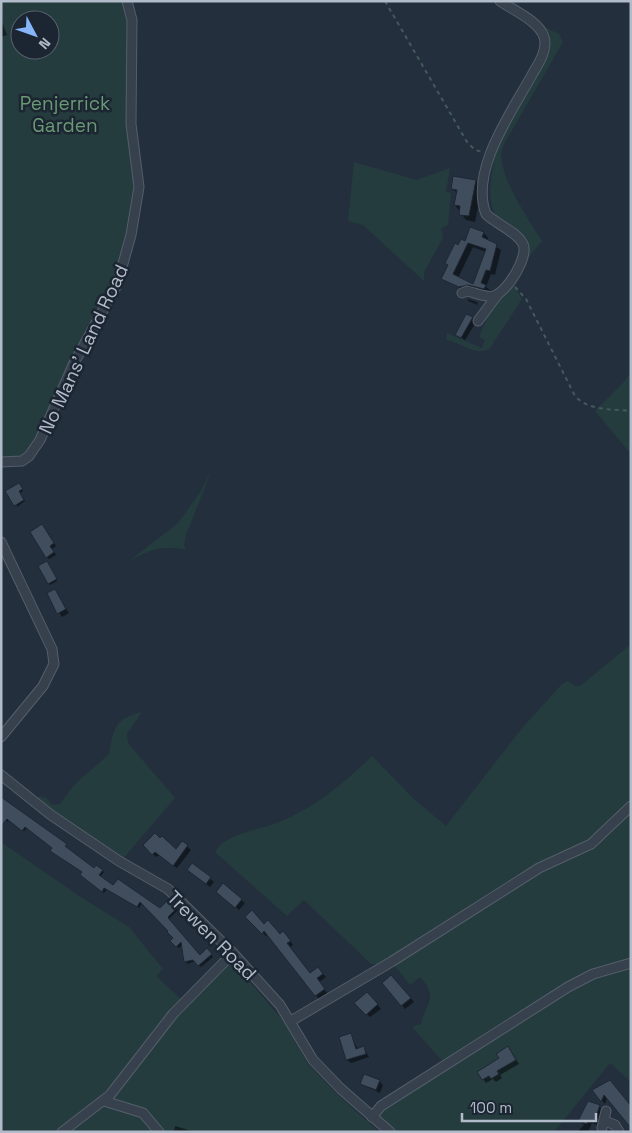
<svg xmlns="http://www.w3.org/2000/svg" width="632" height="1133" font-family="'Space Grotesk',sans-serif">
<rect width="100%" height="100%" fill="#232f3d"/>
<!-- green -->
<g fill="#253c3e" fill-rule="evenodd">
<path d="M1,1h123l6,20 6,166 -8,49 -11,42 -82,167 -16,14h-18zM20,20h30v30h-30z"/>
<path d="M530,20l29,14 4,8 -60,104c-10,23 26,74 39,95l-15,18 -13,27 8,13 -32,49c-13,10 -29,-6 -44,-8l1,-7 35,15 3,-8 -6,-3 15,-35 33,-50c-34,-38 -43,-38 -33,-91l-6,-2 57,-118z"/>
<polygon points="354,162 417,180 450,168 446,192 451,193 448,225 441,228 443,238 424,272 424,281 363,225 348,221"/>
<polygon points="631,372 631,454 595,411 622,384"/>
<path d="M213,467l-27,68 -2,10 2,5c-22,-6 -39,0 -58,12l50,-39 23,-32z"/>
<path d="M631,644v438l-21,-19 -56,69h-164l-16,-13 10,-12 60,-44 -32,-36 9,-3c5,-22 18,-26 -1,-47l-10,8 -16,-20 -23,-1 -67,-64 -17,16 -72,-64c10,-19 45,-22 64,-30 37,-15 65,-39 93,-66l42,43 32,27 76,-98 40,-44 6,-3 7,5h5z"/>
<path d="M142,712l-15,22 1,9 47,55 -54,63 -58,-39 -25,-23 1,-3 7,2 7,7 7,-1 14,-19 35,-31c5,-26 5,-35 33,-42z"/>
<polygon points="1,842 79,896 129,927 163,969 156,976 182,1000 106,1093 55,1132 1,1132"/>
<polygon points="233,962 286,1024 308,1064 336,1093 379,1132 62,1132 104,1101 177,1016 228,964"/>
</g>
<!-- shadow -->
<g fill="#0007" fill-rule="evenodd">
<polygon points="1,19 7,35 1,37"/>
<polygon points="454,178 476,181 482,187 475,222 466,220 455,205 457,193 453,189"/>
<path d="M470,229l14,4 4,5 -1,3 14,9 -6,25 -4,-1 -5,13 4,3 -1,3 -24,-2 -22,-13 16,-31 6,-4zM473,247l13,5 -12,34 -16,-8z"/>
<polygon points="468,299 477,302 478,305 468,301"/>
<polygon points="472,318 476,322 465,340 457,335"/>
<polygon points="20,486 23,491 20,493 25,501 17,507"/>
<polygon points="45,529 56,546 52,549 56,555 49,559 47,557"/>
<polygon points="48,564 57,581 50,585 49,583"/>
<polygon points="54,591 69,613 62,617 48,594"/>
<polygon points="1,814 66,845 66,849 94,870 102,871 104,872 100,877 114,887 161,910 169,901 178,910 169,919 200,956 207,950 213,957 201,967 195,961 187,964 183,944 179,948 172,941 174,938 170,931 142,903 139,908 107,889 104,893 83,877 84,872 27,828 24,831 9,819 8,822"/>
<polygon points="160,840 176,851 183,843 191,850 177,868 159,855 156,857 144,845"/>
<polygon points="192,864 214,882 210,887 192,873"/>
<polygon points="221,895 241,900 245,903 239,910"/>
<polygon points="247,917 280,935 287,936 293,945 290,947 310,975 321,972 326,977 319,982 327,993 319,999 268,934 266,936"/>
<polygon points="395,980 414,1002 405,1009 402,1005"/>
<polygon points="371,997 381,1009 370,1017 356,1003"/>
<polygon points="350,1035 358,1049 363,1047 369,1057 351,1063 347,1060 340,1038"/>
<polygon points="508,1048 519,1064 500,1075 502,1078 496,1082 493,1079 486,1083 483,1079"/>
<polygon points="379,1081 383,1085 380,1093 361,1084"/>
<polygon points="614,1085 607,1098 605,1104 594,1091"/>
<polygon points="599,1106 603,1110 597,1125 592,1123 588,1132 577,1132 584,1125 580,1120"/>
<polygon points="175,1126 192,1131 192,1132 174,1132"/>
</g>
<!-- building -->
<g fill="#3f4d5d" stroke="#1e2734" fill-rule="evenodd">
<polygon points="453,176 476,180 469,216 459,215 460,206 454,205 457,190 451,189"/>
<path d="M470,227l14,5 -2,5 15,7 -7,27 -4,-1 -5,13 5,2 -2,4 -16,-4 -9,2 -18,-8 7,-14 -3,-2 10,-20 3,2 3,-6 4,2zM468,243l18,6 -13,35 -20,-10z"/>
<polygon points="466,314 473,317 461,338 455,335"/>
<polygon points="19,483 23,489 19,491 24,500 14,506 5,491"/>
<polygon points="42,524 54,543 50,546 54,552 46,558 30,532"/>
<polygon points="47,561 57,579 48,584 38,566"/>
<polygon points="55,589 66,609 57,614 47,593"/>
<polygon points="1,797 67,844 65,846 94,868 96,865 103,870 99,875 113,885 118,879 160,908 169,899 178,907 168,917 169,919 200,955 207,948 212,954 198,966 193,960 184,962 181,942 176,947 170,941 173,938 167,932 168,931 140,902 137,907 104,888 102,892 80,875 82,872 50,851 52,848 25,827 22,831 7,819 1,826"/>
<polygon points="155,833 160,838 162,836 176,849 182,841 188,845 173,866 155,852 152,855 143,845"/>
<polygon points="192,863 211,877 206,884 187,870"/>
<polygon points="223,883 242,899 235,908 216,892"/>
<polygon points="252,910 264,924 268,920 280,934 283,931 291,941 287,943 310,973 318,967 323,974 317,978 325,989 315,996 264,931 262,934 245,917"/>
<polygon points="391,975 411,998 401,1006 382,983"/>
<polygon points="367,992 378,1004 366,1015 354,1003"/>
<polygon points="351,1033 356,1049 364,1046 366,1054 346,1060 339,1037"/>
<polygon points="508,1046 516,1060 497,1071 499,1074 491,1079 489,1076 482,1080 477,1072 499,1058 496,1054"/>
<polygon points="364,1074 380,1080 376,1090 360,1084"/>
<polygon points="610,1080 631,1106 631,1128 604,1095 601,1102 592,1090"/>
<polygon points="588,1101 600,1105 594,1122 588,1120 587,1124 578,1121"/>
</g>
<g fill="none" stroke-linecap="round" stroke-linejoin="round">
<!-- minor casing -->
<g stroke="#555e6b" stroke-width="11">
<g id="minor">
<path d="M462,293l5,-2c9,2 18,7 27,5 13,-4 35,-39 29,-52 -7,-13 -27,-20 -37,-30 -17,-44 27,-104 47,-141 6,-10 15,-24 11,-36 -5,-16 -31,-27 -44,-36"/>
<polyline points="478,321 498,294"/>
<polyline points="1,462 22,461 29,456 40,440 74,363 117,285 131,235 139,187 131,124 132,20 127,1"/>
<polyline points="1,542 52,649 54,664 43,686 1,737"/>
<polyline points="1,775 51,815 119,861 168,889 233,953 280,1005 313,1060 341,1089 390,1132"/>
<polyline points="291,1021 391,962 539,868 591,844 631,806"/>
<polyline points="104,1101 143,1113 159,1132"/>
<polyline points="372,1117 381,1106 568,987 593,974 631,963"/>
<polyline points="605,1121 615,1125 619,1132"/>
<polyline points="602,1128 606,1111"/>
<polyline points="62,1132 110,1095 173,1014 233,953"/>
</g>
</g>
<!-- path -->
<g stroke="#43595b" stroke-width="2" stroke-dasharray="4 4" stroke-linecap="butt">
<polyline points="385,1 467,142 475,150 483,152"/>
<path d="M515,287l11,12 49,97c14,15 37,13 56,15"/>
</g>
<!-- minor -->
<use href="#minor" stroke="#37404d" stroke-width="9"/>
</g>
<g text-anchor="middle" stroke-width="5" stroke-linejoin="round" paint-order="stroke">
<!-- park labels -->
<g font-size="19" fill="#699a73" stroke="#1c2532">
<text x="65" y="110">Penjerrick<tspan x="65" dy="22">Garden</tspan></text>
</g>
<!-- street labels -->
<g font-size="19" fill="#b2bbc9" stroke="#1c2532">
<text transform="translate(83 349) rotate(-65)" y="7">No Mans' Land Road</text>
<text transform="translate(212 935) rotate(45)" y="7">Trewen Road</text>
</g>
</g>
<!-- border -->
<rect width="632" height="1133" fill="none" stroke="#b2bbc9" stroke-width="5"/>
<!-- north arrow -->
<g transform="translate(35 35) rotate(131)"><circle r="24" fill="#1c2532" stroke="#58616e"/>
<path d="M0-4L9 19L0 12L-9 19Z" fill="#86b5fa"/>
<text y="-8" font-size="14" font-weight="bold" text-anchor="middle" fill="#b2bbc9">N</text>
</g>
<!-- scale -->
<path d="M462 1113v8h134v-8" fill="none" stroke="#b2bbc9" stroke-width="2.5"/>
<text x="470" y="1113" font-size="15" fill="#b2bbc9" stroke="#1c2532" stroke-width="4" paint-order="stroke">100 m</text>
</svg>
